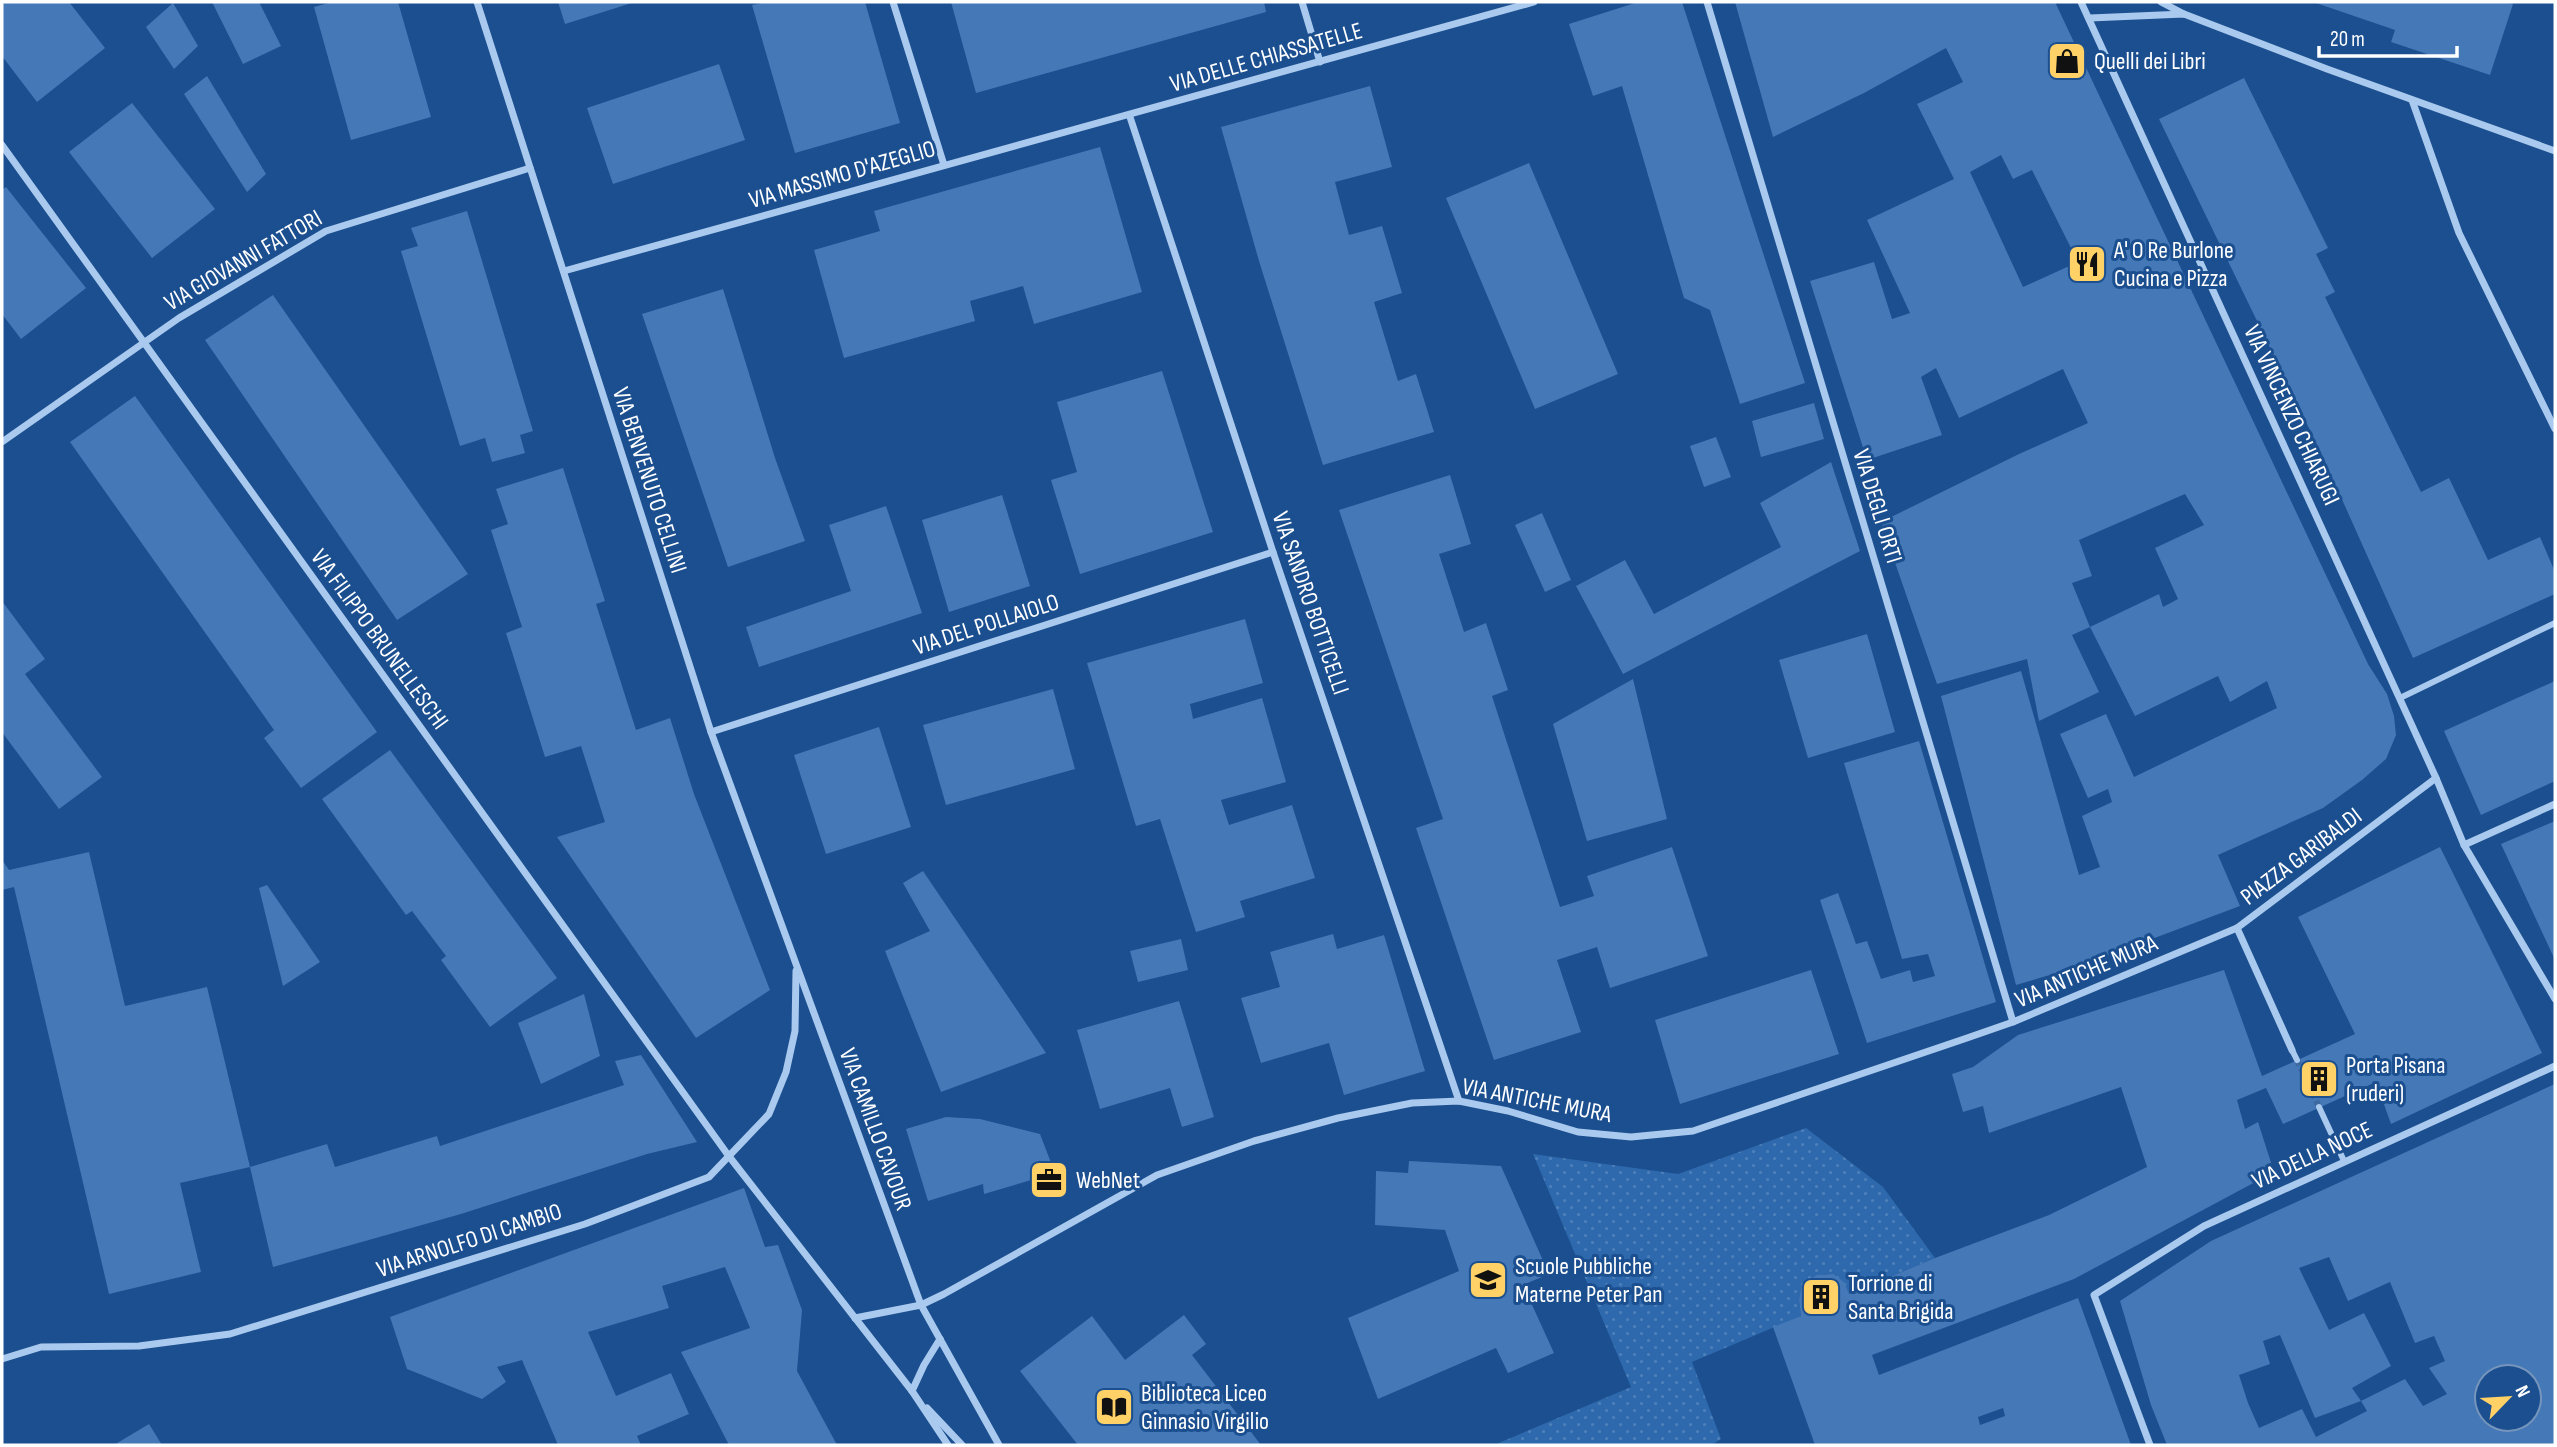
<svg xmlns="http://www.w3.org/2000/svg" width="2557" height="1447" font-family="'Sofia Sans Condensed',sans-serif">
<defs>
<pattern id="green-dots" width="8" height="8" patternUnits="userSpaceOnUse" patternTransform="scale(1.75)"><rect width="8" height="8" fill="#2e69ad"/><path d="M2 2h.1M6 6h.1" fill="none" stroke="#4d80b9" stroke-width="1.8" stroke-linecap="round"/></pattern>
</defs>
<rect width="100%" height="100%" fill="#1b4f8f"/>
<!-- green -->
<path fill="url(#green-dots)" d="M1806,1128l77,59 52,71 -86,36c-12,-25 -25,-24 -47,-10l-3,15 2,17 -109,46 29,77 -10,6h-217l137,-58 -98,-233 145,20z"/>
<!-- building -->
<g fill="#4478b7" fill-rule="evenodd">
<polygon points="2,2 69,2 105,48 37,102 2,56"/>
<polygon points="212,2 259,2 281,46 243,64"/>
<polygon points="332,2 398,2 431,117 351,140 314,7"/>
<polygon points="558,2 635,2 565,24"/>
<polygon points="766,2 865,2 900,123 795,153 752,5"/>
<polygon points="951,2 1264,2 1266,12 976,93"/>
<polygon points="1638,2 1682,2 1805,383 1740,404 1710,310 1684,298 1622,86 1593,96 1569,24"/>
<path d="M1735,2h320l313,662 19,30 7,22 2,19 -10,24 -24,21 -39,28 -105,47 22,51 -163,61 -61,18 -75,-289 80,-25 58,204 21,-8 -18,-51 30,-14 -4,-13 -20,9 -28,-64 46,-20 28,63 143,-69 -10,-27 -37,21 -12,-26 -83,40 -45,-89 69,-33 4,13 15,-8 -23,-51 49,-23 -19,-31 -106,46 13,36 -20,7 18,44 -18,8 27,57 -60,29 -12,-62 -90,25 -56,-162 138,-68 69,-31 -25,-54 -104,49 -23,-50 -15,9 21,58 -75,25 -57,-179 64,-19 18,57 18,-6 -43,-93 87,-41 -37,-75 46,-22 -17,-34 -82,45 -91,44zM2001,155l12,24 19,-9 46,92 -55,25 -53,-115z"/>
<polygon points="2313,2 2506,2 2513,4 2490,75 2391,42 2395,30"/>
<polygon points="173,3 198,46 174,69 146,27"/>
<polygon points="719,64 745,140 613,184 587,108"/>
<polygon points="207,76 266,174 247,192 184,94"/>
<polygon points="2244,78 2328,248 2316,254 2335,292 2325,297 2421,492 2449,478 2488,560 2540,537 2555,572 2555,594 2413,658 2323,457 2159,119"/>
<polygon points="1370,86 1392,167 1335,182 1349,235 1382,226 1402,293 1374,302 1398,381 1416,374 1434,432 1323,465 1259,261 1221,127"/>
<polygon points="132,103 215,209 152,258 69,152"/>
<polygon points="1100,147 1142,292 1034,324 1023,286 970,301 975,321 844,358 814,250 880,231 874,211"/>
<polygon points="1529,163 1618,374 1535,409 1446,198"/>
<polygon points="6,187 86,288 21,339 2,314 2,190"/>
<polygon points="467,211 533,431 520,435 525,453 492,462 485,438 460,446 401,251 418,246 411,228"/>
<polygon points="723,289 775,458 805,541 728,567 642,314"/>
<polygon points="273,295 468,574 397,620 205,340"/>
<polygon points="1162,371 1213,532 1080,574 1051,480 1077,472 1057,402"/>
<polygon points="135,396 377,732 301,788 264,738 274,730 70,442"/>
<polygon points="1814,403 1824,439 1761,457 1752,421"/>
<polygon points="1716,437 1731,477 1704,487 1690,446"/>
<polygon points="1831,462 1860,551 1623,674 1576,586 1625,560 1654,614 1781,547 1760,503"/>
<polygon points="563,468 605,601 596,604 636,730 670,718 694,794 770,990 696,1038 557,837 605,822 581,746 545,757 506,633 522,627 491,530 508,524 496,489"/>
<polygon points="1450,475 1471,544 1439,554 1464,632 1486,623 1508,690 1492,696 1560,907 1594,896 1587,876 1672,847 1708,956 1610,988 1597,947 1557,960 1581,1032 1494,1060 1416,828 1443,819 1339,510"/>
<polygon points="1002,495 1030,586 949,612 922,520"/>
<polygon points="886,506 922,613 759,667 746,627 851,591 829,525"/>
<polygon points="1542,513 1571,580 1545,592 1515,525"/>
<polygon points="2,601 45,659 25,674 102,777 59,809 2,732"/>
<polygon points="1245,619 1263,683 1190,704 1193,719 1262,698 1286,782 1221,800 1229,825 1292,805 1315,878 1240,901 1245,917 1196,932 1160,819 1136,826 1087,663"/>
<polygon points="1867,634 1895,732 1808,758 1779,660"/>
<polygon points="1633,679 1667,819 1587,841 1553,724"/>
<polygon points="2555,681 2555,781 2481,815 2444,731"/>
<polygon points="1053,689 1075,769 946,805 923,725"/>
<polygon points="879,727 911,827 826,854 794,755"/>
<polygon points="1919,741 1996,1002 1867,1043 1820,900 1838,893 1856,944 1867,941 1881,979 1910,970 1913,982 1935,976 1928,954 1902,959 1844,763"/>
<polygon points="390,750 557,978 490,1027 441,960 446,956 412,911 406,915 322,799"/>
<polygon points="2555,821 2555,960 2501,844"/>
<path d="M2440,847l102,206 -151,71 -15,-42 -93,42 -17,-36 -29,12 8,29 13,-7 16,50 -200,107 -202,76 7,20 199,-77 53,147h-316l-42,-118 28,-11 -2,-17 3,-15 15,-9 16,-1 11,8 5,12 86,-36 114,-43 98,-48 -26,-80 -132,46 -6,-27 -20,6 -11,-38 21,-7 45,-32 206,-65 38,106 93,-42 -57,-117zM2003,1408l2,8 -25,9 -2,-8z"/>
<polygon points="89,852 125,1006 207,987 250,1167 180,1183 201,1272 109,1294 14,887 2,890 2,860 9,870"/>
<polygon points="923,871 1046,1053 941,1092 885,951 930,931 903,883"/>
<polygon points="267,885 320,962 283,986 259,888"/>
<polygon points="1333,934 1337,949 1384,935 1425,1071 1344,1095 1329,1043 1261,1063 1241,998 1280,987 1270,952"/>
<polygon points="1181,939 1188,970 1138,982 1130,951"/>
<polygon points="1811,970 1839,1054 1680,1104 1655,1020"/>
<polygon points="584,994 600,1056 541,1084 518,1023"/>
<polygon points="1179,1001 1214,1117 1182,1127 1170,1088 1100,1109 1077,1030"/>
<polygon points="641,1055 697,1142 647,1154 461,1214 273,1267 250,1167 327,1144 335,1167 437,1136 440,1146 624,1085 615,1061"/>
<path d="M2555,1084v361h-388l-16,-40 -31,-104 91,-60zM2329,1257l19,44 42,-19 25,61 19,-7 11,25 -16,7 18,26 -24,12 -18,-27 -44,22 -9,-13 39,-22 -27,-53 -35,17 -30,-62zM2280,1335l35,83 46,-17 6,10 -51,26 -14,-28 -43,19 -11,-25 -9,-28 31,-11 -7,-23zM2487,1377h42v42h-42z"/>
<polygon points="946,1117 980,1119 1040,1134 1055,1173 984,1194 983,1184 928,1201 906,1129"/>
<polygon points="1409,1161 1501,1166 1549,1274 1523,1285 1554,1353 1508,1373 1496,1348 1378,1399 1348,1318 1459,1271 1445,1230 1375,1225 1376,1171 1408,1173"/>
<polygon points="744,1188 765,1247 778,1245 802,1310 797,1371 837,1445 729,1445 681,1352 750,1328 725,1267 662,1286 669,1308 588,1332 616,1396 671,1373 689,1414 637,1436 641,1445 558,1445 522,1360 497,1367 506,1382 482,1399 407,1369 390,1317"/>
<polygon points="1184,1315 1206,1344 1192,1355 1261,1445 1078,1445 1020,1371 1092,1316 1125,1360"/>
<polygon points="149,1424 162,1445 114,1445"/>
</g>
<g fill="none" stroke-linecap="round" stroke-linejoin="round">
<!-- pedestrian-tunnel -->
<polyline stroke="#3d69a0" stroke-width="6" stroke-dasharray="6 3" stroke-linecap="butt" points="2297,1060 2319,1107"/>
<!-- pedestrian -->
<g stroke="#a9c9ee" stroke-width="6">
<polyline points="2400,698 2555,623"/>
<polyline points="2292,1050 2297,1060"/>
<polyline points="2319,1107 2344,1161"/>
</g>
<!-- minor -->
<g stroke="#a9c9ee" stroke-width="7">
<polyline points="477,2 711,732 921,1305 999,1445"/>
<polyline points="893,2 944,165"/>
<polyline points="1302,2 1320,62"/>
<polyline points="1707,2 2013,1022"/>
<polyline points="2081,2 2436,778 2464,845 2555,999"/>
<polyline points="2161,2 2184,14"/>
<polyline points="2090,18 2184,14 2327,69 2555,151"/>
<polyline points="2412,100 2459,233 2555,429"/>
<polyline points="1130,117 1273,552 1459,1101"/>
<polyline points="2,145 728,1155 912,1391 948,1445"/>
<path d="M564,271c324,-88 647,-179 970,-269"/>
<polyline points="2,442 179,318 326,231 530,168"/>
<polyline points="711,732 1273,552"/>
<polyline points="2464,845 2555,804"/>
<polyline points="2237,928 2292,1050"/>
<polyline points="855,1318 921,1305 944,1294 1157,1175 1254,1141 1338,1118 1412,1103 1459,1101 1508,1111 1578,1132 1631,1137 1693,1131 1967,1038 2013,1022 2237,928 2436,778"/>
<polyline points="2,1359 41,1347 139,1346 230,1334 585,1224 709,1177 769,1114 786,1072 795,1031 796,971"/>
<polyline points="912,1391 924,1365 940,1339"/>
<polyline points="927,1408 962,1445"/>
<polyline points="2150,1445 2094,1295 2204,1226 2555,1066"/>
</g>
</g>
<!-- icons -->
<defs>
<g id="shop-square" transform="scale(2.0125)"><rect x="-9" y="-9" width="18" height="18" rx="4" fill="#ffd166" stroke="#1b4f8f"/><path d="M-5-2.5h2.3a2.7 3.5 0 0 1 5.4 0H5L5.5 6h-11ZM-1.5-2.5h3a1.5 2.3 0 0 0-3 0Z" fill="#111"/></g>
<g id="restaurant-square" transform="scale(2.0125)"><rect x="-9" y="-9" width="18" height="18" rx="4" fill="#ffd166" stroke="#1b4f8f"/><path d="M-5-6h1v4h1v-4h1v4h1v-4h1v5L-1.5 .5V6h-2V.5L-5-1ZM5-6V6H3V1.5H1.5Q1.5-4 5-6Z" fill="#111"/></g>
<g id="building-square" transform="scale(2.0125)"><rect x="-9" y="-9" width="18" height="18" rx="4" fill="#ffd166" stroke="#1b4f8f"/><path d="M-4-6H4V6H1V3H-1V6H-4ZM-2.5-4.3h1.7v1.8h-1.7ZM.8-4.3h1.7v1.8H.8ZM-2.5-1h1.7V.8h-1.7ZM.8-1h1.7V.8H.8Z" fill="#111"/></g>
<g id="office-square" transform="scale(2.0125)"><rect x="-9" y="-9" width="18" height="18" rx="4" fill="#ffd166" stroke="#1b4f8f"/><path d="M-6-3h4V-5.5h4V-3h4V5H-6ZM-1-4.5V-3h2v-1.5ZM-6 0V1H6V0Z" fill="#111"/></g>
<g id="school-square" transform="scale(2.0125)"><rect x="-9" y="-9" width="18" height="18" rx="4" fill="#ffd166" stroke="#1b4f8f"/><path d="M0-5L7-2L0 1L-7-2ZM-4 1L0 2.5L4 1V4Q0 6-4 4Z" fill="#111"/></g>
<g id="library-square" transform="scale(2.0125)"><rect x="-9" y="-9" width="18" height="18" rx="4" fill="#ffd166" stroke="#1b4f8f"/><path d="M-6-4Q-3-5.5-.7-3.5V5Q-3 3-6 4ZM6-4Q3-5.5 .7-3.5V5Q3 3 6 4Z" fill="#111"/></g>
</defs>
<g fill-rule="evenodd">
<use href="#shop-square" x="2067" y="61"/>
<use href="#restaurant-square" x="2087" y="264"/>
<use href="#building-square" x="2319" y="1079"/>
<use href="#office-square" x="1049" y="1180"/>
<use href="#school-square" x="1488" y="1280"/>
<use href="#building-square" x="1821" y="1297"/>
<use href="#library-square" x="1114" y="1407"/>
</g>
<g text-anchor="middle" stroke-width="6" stroke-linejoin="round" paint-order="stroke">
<!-- street labels -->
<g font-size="24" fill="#fff" stroke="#1b4f8f">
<text transform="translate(1266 57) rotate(-16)" y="8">VIA DELLE CHIASSATELLE</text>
<text transform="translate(842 174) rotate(-16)" y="8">VIA MASSIMO D'AZEGLIO</text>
<text transform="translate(243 260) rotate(-30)" y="8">VIA GIOVANNI FATTORI</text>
<text transform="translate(2292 415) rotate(65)" y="8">VIA VINCENZO CHIARUGI</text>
<text transform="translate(650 480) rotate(72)" y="8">VIA BENVENUTO CELLINI</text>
<text transform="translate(1878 506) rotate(73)" y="8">VIA DEGLI ORTI</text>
<text transform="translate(1311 603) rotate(71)" y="8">VIA SANDRO BOTTICELLI</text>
<text transform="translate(986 624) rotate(-18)" y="8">VIA DEL POLLAIOLO</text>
<text transform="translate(380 639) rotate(54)" y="8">VIA FILIPPO BRUNELLESCHI</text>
<text transform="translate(2301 856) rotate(-37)" y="8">PIAZZA GARIBALDI</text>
<text transform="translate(2086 971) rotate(-23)" y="8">VIA ANTICHE MURA</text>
<text transform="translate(1537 1100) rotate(11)" y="8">VIA ANTICHE MURA</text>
<text transform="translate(876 1129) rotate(70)" y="8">VIA CAMILLO CAVOUR</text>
<text transform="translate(2312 1155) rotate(-25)" y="8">VIA DELLA NOCE</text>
<text transform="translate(469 1240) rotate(-18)" y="8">VIA ARNOLFO DI CAMBIO</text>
</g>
<!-- poi labels -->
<g font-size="24" fill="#fff" stroke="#1b4f8f" text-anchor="start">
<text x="2094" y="69">Quelli dei Libri</text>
<text x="2114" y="258">A' O Re Burlone<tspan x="2114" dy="28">Cucina e Pizza</tspan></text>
<text x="2346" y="1073">Porta Pisana<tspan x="2346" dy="28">(ruderi)</tspan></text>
<text x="1076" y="1188">WebNet</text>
<text x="1515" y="1274">Scuole Pubbliche<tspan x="1515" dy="28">Materne Peter Pan</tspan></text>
<text x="1848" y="1291">Torrione di<tspan x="1848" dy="28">Santa Brigida</tspan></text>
<text x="1141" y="1401">Biblioteca Liceo<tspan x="1141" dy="28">Ginnasio Virgilio</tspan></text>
</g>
</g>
<!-- border -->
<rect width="2557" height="1447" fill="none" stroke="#ffffff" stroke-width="7"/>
<!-- north arrow -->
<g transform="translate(2508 1398) rotate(65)"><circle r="33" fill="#1b4f8f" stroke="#7695bc" stroke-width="2"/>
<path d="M0-5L12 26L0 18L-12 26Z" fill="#ffd166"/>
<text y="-10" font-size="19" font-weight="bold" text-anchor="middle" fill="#ffffff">N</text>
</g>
<!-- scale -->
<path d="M2319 46v10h138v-10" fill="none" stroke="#ffffff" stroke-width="3.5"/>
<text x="2330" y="46" font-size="21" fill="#ffffff" stroke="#1b4f8f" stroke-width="5" paint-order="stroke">20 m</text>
</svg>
